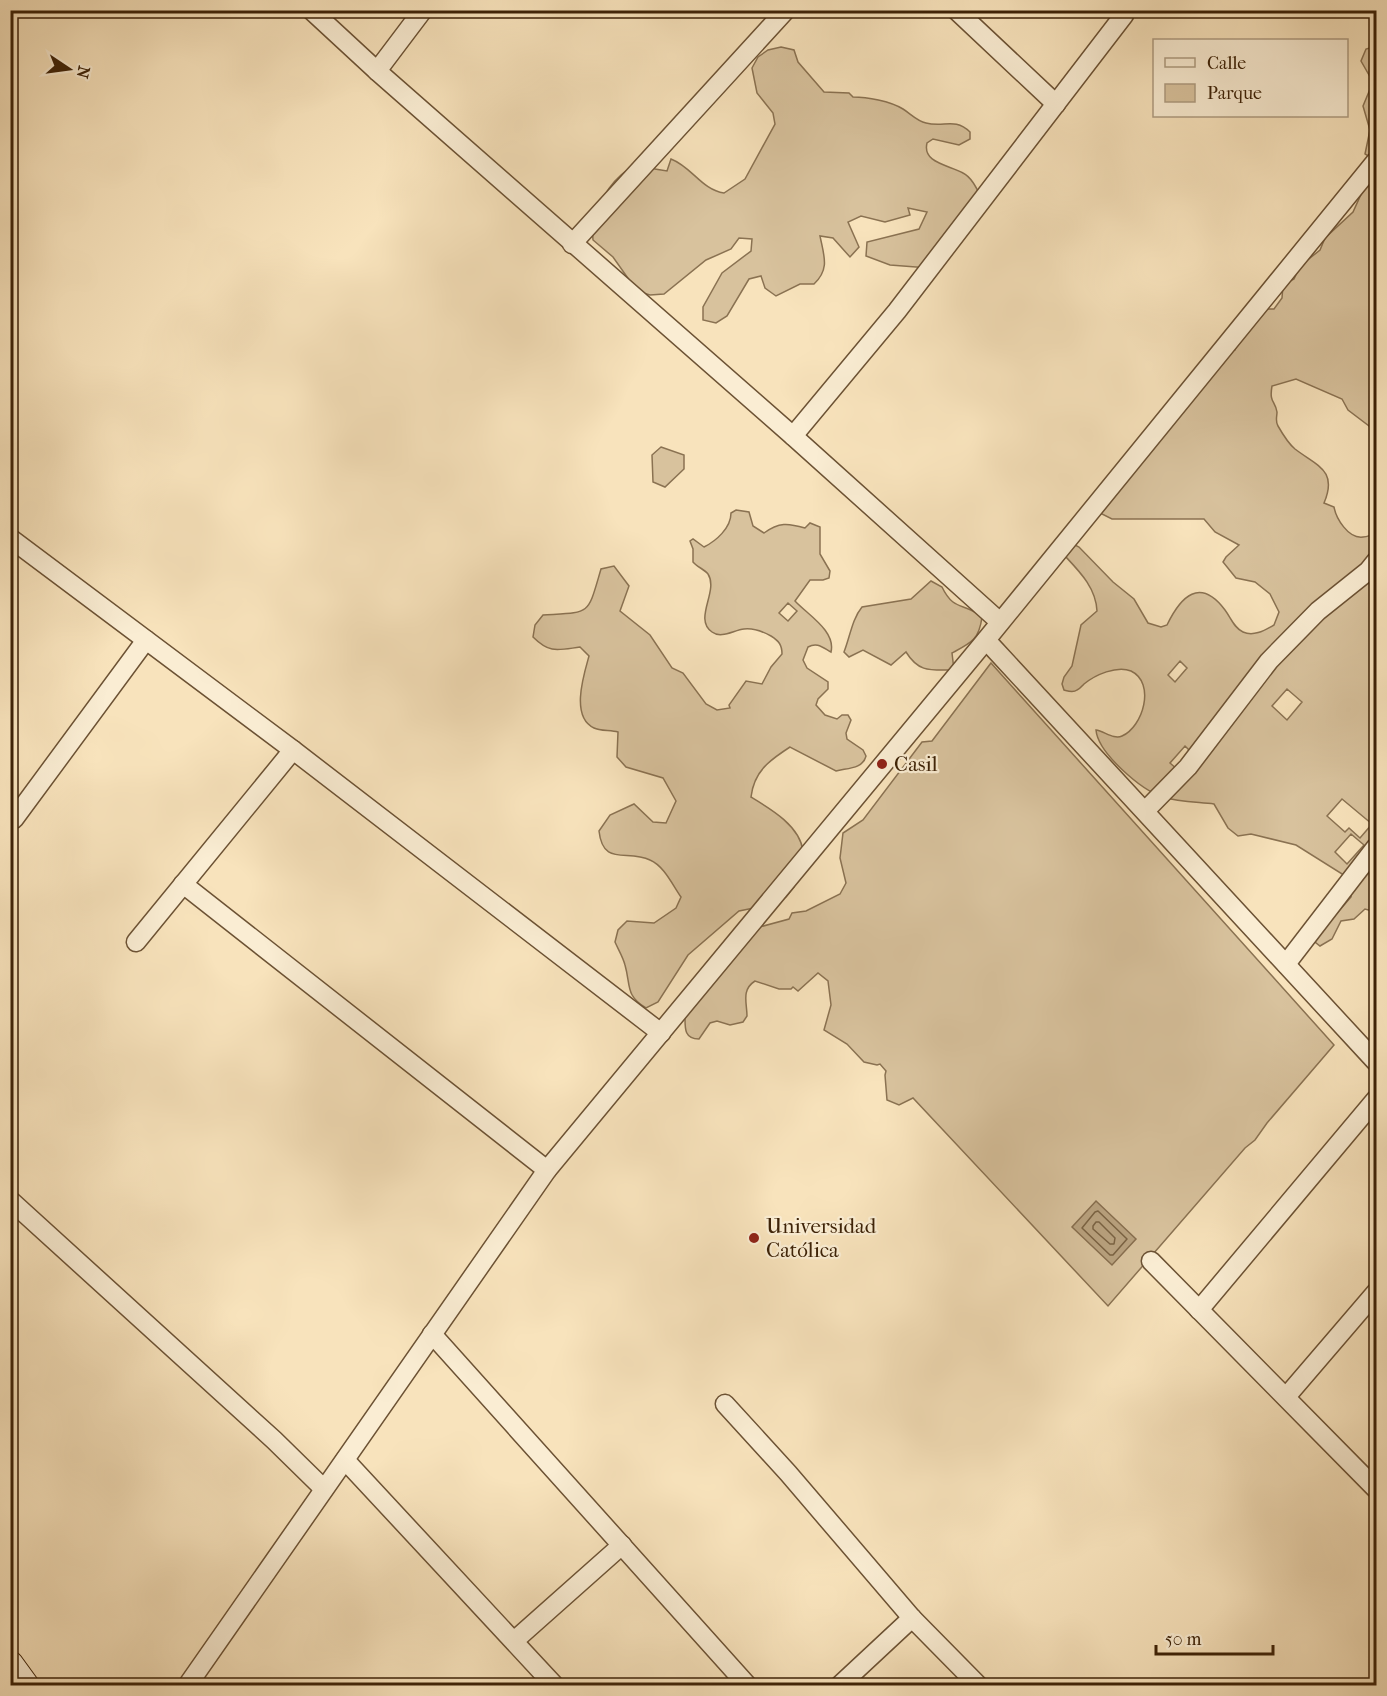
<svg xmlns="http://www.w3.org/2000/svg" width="1387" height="1696" font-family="'IM FELL French Canon',serif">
<rect width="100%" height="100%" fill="#f8e3bc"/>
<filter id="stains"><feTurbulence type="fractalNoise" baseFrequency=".00333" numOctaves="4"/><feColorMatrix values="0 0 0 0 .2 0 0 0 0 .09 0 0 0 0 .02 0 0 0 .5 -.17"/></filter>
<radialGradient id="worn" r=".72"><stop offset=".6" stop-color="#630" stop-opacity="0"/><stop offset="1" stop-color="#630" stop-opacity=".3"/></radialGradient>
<!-- green -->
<g fill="#d8c29d" stroke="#8a7252" stroke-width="1.5" fill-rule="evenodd">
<polygon points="1376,46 1376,161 1365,154 1370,130 1363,106 1373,82 1361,61 1366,49"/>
<path d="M781,47l13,3 4,12 26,30 25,1 4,4c14,0 37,4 50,12 8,5 14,12 23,14 18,5 28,-6 44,9v7l-11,6 -26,-6 -6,4c-5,20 22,22 36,30 8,4 13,14 17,22l-51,73 -39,-3 -24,-9 1,-14 52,-13 8,-17 -19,-4 2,7 -25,7 -24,-6 -13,6 11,25 -9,10 -17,-19 -13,-2c4,20 10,33 -6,48h-14l-24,12 -11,-8 -4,-12 -12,3 -22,37 -11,7 -13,-3v-13l19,-34 29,-22 1,-12 -13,-1 -8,11 -25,11 -42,34 -14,1 -13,-4 -24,-34 -20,-17c-2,-23 11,-50 28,-65 7,-6 17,-11 25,-16l9,10 12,2 4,-12c21,8 31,31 53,34l21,-14 30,-55 -2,-11 -16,-20 -5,-25 6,-11 10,-7z"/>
<path d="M1376,176v329l-2,-18 2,-50 -7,-11 -21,-16 -6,-11 -46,-20 -24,7c-3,17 3,14 5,26 0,5 -2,9 1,14 4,7 11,18 17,23 22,17 43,21 29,54l10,4c2,11 14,32 29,30 5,0 9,-3 13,-3v378l-11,-3 -11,10 -13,2 -9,18 -12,7 -5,-4 12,-21 11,-9 13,-15 1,-7 -5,-13 -51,-32 -45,-11 -13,2 -10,-8 -14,-24c-17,-2 -35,-2 -51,-7 -22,-7 -65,-44 -67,-67 8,1 18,10 26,6 21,-9 34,-53 9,-65 -14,-6 -36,4 -47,13 -2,2 -4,5 -7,6 -4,3 -9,1 -13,0l-2,-6 2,-7 8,-11 9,-41 16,-14c-1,-23 -17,-39 -32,-55l8,-12 6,3 34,35 21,17 14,24 13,4 6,-2c14,-29 33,-48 58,-15 6,8 9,18 18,22 11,5 22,-2 31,-7l5,-13 -9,-18 -15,-12 -19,-4 -13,-16 3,-5 13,-12 -24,-13 -11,-13h-92l-12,-6 111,-152 24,-11 8,-23 18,-18h13l8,-11 1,-13 11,-6 6,-13 20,-16 5,-12 28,-26 10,-22zM1180,661l7,7 -12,14 -7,-7zM1287,689l15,13 -15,18 -15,-14zM1185,746l8,8 -15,16 -8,-7zM1342,799l30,25 -12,14 -11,-10 -4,4 -18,-16zM1351,834l13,11 -17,19 -12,-12z"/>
<polygon points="661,447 684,455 684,469 665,487 653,482 652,455"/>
<path d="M736,510l13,2 4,14 11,7c15,-11 24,-10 41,-5l5,-5 10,4v27l10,17 -1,7 -6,2h-13l-15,21c13,14 41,30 36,51 -9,-5 -14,-10 -23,-5l-5,13 4,8 21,14v7l-10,10 -2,6 9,10 12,4 5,-4h6l3,5 -5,13 1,6 16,11 3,6c-3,13 -19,12 -30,15l-46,-24c-20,13 -36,24 -39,50 20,12 49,29 52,54l-10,9 1,27 -8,10 -12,7 -35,7 -51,44 -30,47 -12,6c-21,-13 -15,-22 -21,-43 -2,-8 -7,-16 -10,-23l3,-12 9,-9 27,2 22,-15 5,-11c-9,-13 -17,-31 -31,-37 -23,-11 -47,7 -51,-29l11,-16 24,-11 19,18 13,1 10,-22 -13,-23 -37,-11 -9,-10 1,-25c-7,-2 -18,-1 -24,-4 -24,-11 -10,-54 -5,-72l-9,-9c-22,3 -30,7 -47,-10l2,-12 8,-10c49,-3 44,1 58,-46l13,-3 15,20 -9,25 30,24 22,33 11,5 23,31 11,6 13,-2 -1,-3 17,-24 16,3 9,-17 11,-13c0,-9 -3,-13 -11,-18 -9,-5 -18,-8 -27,-7 -10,1 -23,10 -32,3 -19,-13 7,-41 -4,-58 -4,-5 -11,-7 -15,-12v-13l-3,-8 3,-2 11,8c12,-6 27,-19 27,-34zM788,603l9,8 -9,10 -9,-8z"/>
<path d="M931,581l11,6c12,25 22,15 40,30 -3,23 -11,26 -30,36l2,17c-23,0 -35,3 -48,-18l-15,13 -28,-15 -14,7 -5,-5c6,-15 8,-33 18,-45l49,-8z"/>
<path d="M991,663l343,382 -67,78 -12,17 -10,8 -137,158 -195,-208 -14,7 -12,-5 -2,-25 1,-4 -6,-7 -3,1 -13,-3 -17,-18 -23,-14 7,-25 -3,-24 -10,-8 -20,18 -5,-4 -2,2h-12l-24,-8c-14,9 -8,22 -8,35l-4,6 -13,3 -13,-4 -7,2 -11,16c-15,0 -14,-11 -14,-23l71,-88 33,-9 3,-6 14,-2 34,-17 6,-11 -6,-25 3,-25 20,-13 59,-78 10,-1z"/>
</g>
<!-- water -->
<polygon fill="#b8a17e" stroke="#876e4e" stroke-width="1.5" points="1096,1201 1136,1239 1112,1265 1072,1227"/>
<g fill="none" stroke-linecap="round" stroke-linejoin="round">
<!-- shore -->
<g stroke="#7a6242" stroke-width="1.5">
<polygon points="1098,1211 1127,1239 1113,1255 1110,1255 1082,1228 1095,1212"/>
<polygon points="1096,1222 1099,1222 1115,1238 1114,1244 1110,1244 1093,1229 1093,1226"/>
</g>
<!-- minor casing -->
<g stroke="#6c5234" stroke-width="21">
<g id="minor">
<polyline points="311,10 377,71 793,436 1000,622"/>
<polyline points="956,10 1056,104"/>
<polyline points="377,71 423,10"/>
<polyline points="572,244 786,10"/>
<polyline points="793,436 897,311 1124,15"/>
<polyline points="10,538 293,750 661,1033"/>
<polyline points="986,640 1376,1062"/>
<polyline points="1145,811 1188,767 1269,661 1318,611 1368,571 1376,561"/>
<polyline points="14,819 146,640"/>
<polyline points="183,884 547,1170"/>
<polyline points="136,942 293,750"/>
<polyline points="1286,964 1376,847"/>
<polyline points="10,1200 274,1440 324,1489"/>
<polyline points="1151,1261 1376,1489"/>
<polyline points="1199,1310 1376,1099"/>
<polyline points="432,1334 748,1686"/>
<polyline points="1286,1397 1376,1292"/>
<polyline points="725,1404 788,1473 912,1618 979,1686"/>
<polyline points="345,1460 555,1686"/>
<polyline points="514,1641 622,1545"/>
<polyline points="187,1686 547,1170 986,640 1376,161"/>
<polyline points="839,1686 912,1618"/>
</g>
</g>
<!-- secondary casing -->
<g stroke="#3d2207" stroke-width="28">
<polyline id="secondary" points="10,1664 26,1686"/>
</g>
<!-- minor -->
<use href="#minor" stroke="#faedd3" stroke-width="18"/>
<!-- secondary -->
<use href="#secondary" stroke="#faedd3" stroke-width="26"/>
</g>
<!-- markers -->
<g fill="#8f2418" stroke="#faedd3" stroke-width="2">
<circle cx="882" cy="764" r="6"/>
<circle cx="754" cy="1238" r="6"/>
</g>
<g text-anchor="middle" stroke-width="4.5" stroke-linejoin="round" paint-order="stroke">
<!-- poi labels -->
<g font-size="21" fill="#3d2207" stroke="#faedd3" text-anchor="start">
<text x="894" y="771">Casil</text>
<text x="766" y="1233">Universidad<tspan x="766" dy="24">Católica</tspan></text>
</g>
</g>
<!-- margin -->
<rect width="1387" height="1696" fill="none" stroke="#f8e3bc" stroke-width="36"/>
<rect x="12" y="12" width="1363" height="1672" fill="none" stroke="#3d2207" stroke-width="3"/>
<rect x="18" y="18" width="1351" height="1660" fill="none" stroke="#3d2207" stroke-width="1.5"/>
<!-- legend -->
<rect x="1153" y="39" width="195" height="78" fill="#faedd3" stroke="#ae9c81" stroke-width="1.5"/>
<rect x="1165" y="58" width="30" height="9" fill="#faedd3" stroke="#ae9c81" stroke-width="1.5"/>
<text x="1207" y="69" font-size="18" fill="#3d2207">Calle</text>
<rect x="1165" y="84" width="30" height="18" fill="#d8c29d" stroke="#ae9c81" stroke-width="1.5"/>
<text x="1207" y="99" font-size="18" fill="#3d2207">Parque</text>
<!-- north arrow -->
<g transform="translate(69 69) rotate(103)" stroke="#faedd3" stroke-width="4.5" paint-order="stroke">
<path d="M0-4.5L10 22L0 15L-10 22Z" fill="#3d2207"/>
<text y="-9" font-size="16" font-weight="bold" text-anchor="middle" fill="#3d2207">N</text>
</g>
<!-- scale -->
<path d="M1156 1645v9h117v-9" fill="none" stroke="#3d2207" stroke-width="3"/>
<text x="1165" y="1645" font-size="18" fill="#3d2207" stroke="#faedd3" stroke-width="4.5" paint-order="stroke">50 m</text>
<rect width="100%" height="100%" filter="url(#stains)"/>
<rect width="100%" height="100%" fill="url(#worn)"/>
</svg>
